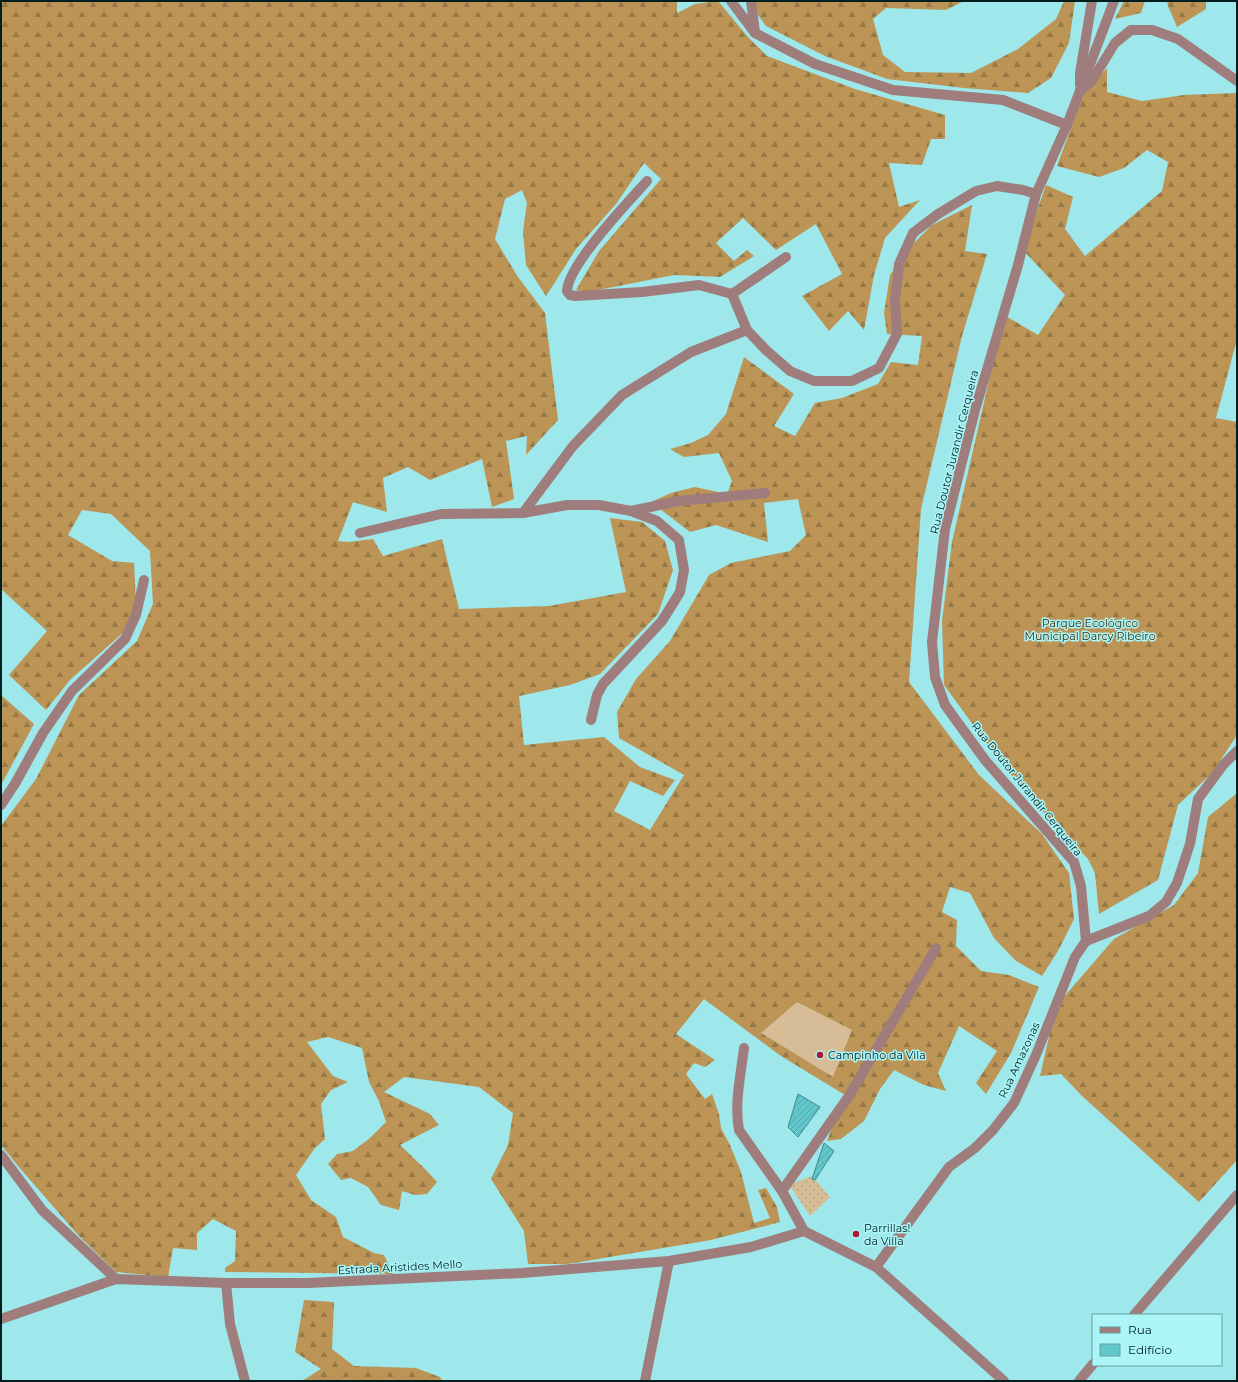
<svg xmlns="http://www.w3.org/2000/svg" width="1238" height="1382" font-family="Montserrat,sans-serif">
<defs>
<pattern id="forest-firs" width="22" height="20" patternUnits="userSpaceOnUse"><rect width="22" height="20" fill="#bc9556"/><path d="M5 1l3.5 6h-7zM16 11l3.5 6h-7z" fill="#967947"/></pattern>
<pattern id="park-dots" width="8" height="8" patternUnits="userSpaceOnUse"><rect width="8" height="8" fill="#d6bd97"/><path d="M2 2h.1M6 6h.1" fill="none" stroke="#b6a282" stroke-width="1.8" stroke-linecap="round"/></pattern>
<pattern id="building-hatch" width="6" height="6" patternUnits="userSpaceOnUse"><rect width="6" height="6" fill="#62c7cb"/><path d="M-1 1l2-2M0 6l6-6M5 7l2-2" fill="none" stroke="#53aaae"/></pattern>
</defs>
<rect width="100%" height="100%" fill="#9ee7ea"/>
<!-- forest -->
<g fill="url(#forest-firs)">
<polygon points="1,1 677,1 677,13 695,4 718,1 748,37 767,56 855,89 945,115 945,139 931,139 922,165 889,163 899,207 920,200 885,238 874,275 864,330 848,311 829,331 802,296 842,274 816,224 776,250 743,218 716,243 734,261 747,250 754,256 720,277 674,275 588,292 576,290 599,251 661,179 644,163 616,204 576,249 546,296 526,265 523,231 527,203 522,190 505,199 495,239 518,277 545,313 558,420 526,455 527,436 506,441 514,499 492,507 482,459 430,480 408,467 383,478 387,512 353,502 338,541 348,542 373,539 383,556 442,539 459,609 549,606 626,592 610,518 642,522 665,541 673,570 658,614 600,674 570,685 519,696 524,745 604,737 640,767 675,780 663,796 630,781 614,811 650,830 684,775 619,738 617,712 636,679 670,641 709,575 731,563 790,551 806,535 798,499 764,503 768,542 716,525 690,532 651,502 671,493 695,487 727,494 732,481 719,453 684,457 670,449 691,443 708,435 726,414 744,357 794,394 774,426 795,436 815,403 842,398 878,384 891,362 918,365 922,336 887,334 884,313 890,275 911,246 932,225 972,205 965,251 987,254 962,336 921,509 909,682 979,775 1042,834 1069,873 1074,919 1058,951 1042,976 1016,961 994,938 970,893 950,887 942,912 957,920 956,946 981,971 1009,975 1039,987 1011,1053 986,1094 976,1083 997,1051 959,1026 938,1073 946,1091 924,1085 894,1070 880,1089 864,1121 841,1139 827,1141 845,1095 781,1056 704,999 676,1034 715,1060 705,1067 694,1063 686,1074 705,1099 712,1094 719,1114 721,1128 730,1145 741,1172 754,1223 770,1218 758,1190 766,1188 777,1207 780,1222 711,1240 568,1264 528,1264 524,1231 491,1179 508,1145 513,1113 479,1087 404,1077 384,1092 430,1114 439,1125 400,1145 425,1169 437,1182 427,1194 415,1195 402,1191 399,1210 381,1205 368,1187 351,1178 341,1180 328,1164 337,1154 353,1151 370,1138 386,1122 379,1101 369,1082 362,1048 328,1037 307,1042 333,1076 348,1082 331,1090 321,1104 325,1139 315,1148 296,1175 311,1200 336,1217 343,1237 374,1253 384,1255 393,1274 225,1272 225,1268 235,1261 236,1231 213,1219 197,1233 197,1250 173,1248 168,1277 116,1272 78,1235 18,1166 1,1145 1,826 36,779 79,695 137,641 153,604 150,551 111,514 82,510 68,535 112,561 134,563 136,604 125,631 70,680 46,710 9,675 47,631 1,589"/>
<polygon points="748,1 964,1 946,10 886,8 873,19 883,55 905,72 971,73 1018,49 1056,19 1064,1 1075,1 1069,43 1051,78 1028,93 964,88 887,79 825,56 766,26"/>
<polygon points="1124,1 1145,1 1141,13 1115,19"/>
<polygon points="1167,1 1206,1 1206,9 1177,27 1168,6"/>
<polygon points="1107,68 1107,92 1142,101 1184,95 1237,93 1237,339 1216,418 1237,422 1237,735 1212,773 1178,805 1158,880 1099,914 1095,873 1088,859 1054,824 1001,763 944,685 942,621 952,542 1004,315 1038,335 1065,295 1023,250 1046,185 1073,197 1065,229 1085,256 1162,191 1168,162 1147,150 1124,168 1099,177 1057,166 1084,93"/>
<polygon points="1,695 34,724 1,785"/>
<polygon points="1237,793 1237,1160 1199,1202 1082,1096 1061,1074 1040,1076 1056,1006 1114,939 1174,905 1198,873 1208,817"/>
<polygon points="304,1300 334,1302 332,1349 354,1366 416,1368 440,1377 442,1381 302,1381 321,1369 295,1352"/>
</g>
<!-- park -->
<polygon fill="url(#park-dots)" points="812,1176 830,1197 810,1216 789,1185"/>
<!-- pitch -->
<polygon fill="#d6bd97" points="797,1002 852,1030 833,1077 761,1033"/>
<!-- building -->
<g fill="url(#building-hatch)" stroke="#3e878a">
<polygon points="798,1094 820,1107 798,1137 788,1127"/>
<polygon points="824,1143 834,1151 815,1180 812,1179"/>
</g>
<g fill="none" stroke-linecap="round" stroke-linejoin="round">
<!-- minor -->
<g stroke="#9e7d7c" stroke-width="10">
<polyline points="731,1 755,33 815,64 893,90 1003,100 1067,125"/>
<polyline points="751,1 755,33"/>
<polyline points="1080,85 1080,73 1092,1"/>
<polyline points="1080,91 1091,82 1115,43 1131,30 1152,30 1178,39 1237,81"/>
<path d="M647,181c-19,21 -79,84 -80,110l3,4 5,1 67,-4 57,-7 33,9"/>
<polyline points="786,257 732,294 747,330 766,350 790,371 814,381 852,381 879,368 897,334 895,300 899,264 913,233 938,214 976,191 997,186 1023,190 1036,194"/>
<polyline points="631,511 679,501 765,493"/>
<polyline points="523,513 567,505 599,505 631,511 657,521 679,540 684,570 680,592 662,621 603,684 597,695 591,720"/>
<polyline points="360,533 441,514 523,513 573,446 622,395 691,352 747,330"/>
<polyline points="1,805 16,782 43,733 72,691 125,639 136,615 144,580"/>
<polyline points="1086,941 1081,886 1074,862 985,760 945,705 935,677 932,642 945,529 975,410 1018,265 1036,194 1067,125 1114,1"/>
<polyline points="1086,941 1149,916 1166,902 1177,883 1190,844 1198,799 1223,765 1237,751"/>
<path d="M744,1048c-3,26 -10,55 -5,82l43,61 22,40 72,36 128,114"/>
<polyline points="1,1155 42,1210 116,1279"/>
<polyline points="782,1191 849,1096 936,948"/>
<polyline points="876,1267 949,1167 975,1148 993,1130 1014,1103 1036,1055 1075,957 1086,941"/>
<polyline points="226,1283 230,1324 245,1381"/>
<polyline points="1134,1315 1237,1195"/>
<polyline points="1,1319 116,1279 226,1283 308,1283 522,1273 669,1261 751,1247 804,1231"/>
<polyline points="645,1381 669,1261"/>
<polyline points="1079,1381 1093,1364"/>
</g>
</g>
<!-- markers -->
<g fill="#ab1632" stroke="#abf5f7" stroke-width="1.5">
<circle cx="820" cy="1055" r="4"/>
<circle cx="856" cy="1234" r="4"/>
</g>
<g text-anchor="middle" stroke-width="3" stroke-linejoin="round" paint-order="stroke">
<!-- street labels -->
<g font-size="11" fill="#001d1e" stroke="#abf5f7">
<text transform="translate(954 452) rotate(-76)" y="4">Rua Doutor Jurandir Cerqueira</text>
<text transform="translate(1027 789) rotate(51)" y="4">Rua Doutor Jurandir Cerqueira</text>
<text transform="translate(1019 1060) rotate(-65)" y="4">Rua Amazonas</text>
<text transform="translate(400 1267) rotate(-3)" y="4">Estrada Aristides Mello</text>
</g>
<!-- park labels -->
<g font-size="11" fill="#3e2d10" stroke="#abf5f7">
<text x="1090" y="627">Parque Ecológico<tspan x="1090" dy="13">Municipal Darcy Ribeiro</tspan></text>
</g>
<!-- poi labels -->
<g font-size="11" fill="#001d1e" stroke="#abf5f7" text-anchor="start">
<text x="828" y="1059">Campinho da Vila</text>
<text x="864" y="1232">Parrillas!<tspan x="864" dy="13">da Villa</tspan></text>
</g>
</g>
<!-- border -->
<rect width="1238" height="1382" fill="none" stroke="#001d1e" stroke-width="4"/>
<!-- legend -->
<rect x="1092" y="1314" width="130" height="52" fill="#abf5f7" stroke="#679fa0"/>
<rect x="1100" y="1327" width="20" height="6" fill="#9e7d7c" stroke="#679fa0"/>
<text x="1128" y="1334" font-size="12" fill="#001d1e">Rua</text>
<rect x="1100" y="1344" width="20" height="12" fill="#62c7cb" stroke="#679fa0"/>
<text x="1128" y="1354" font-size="12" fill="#001d1e">Edifício</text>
</svg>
